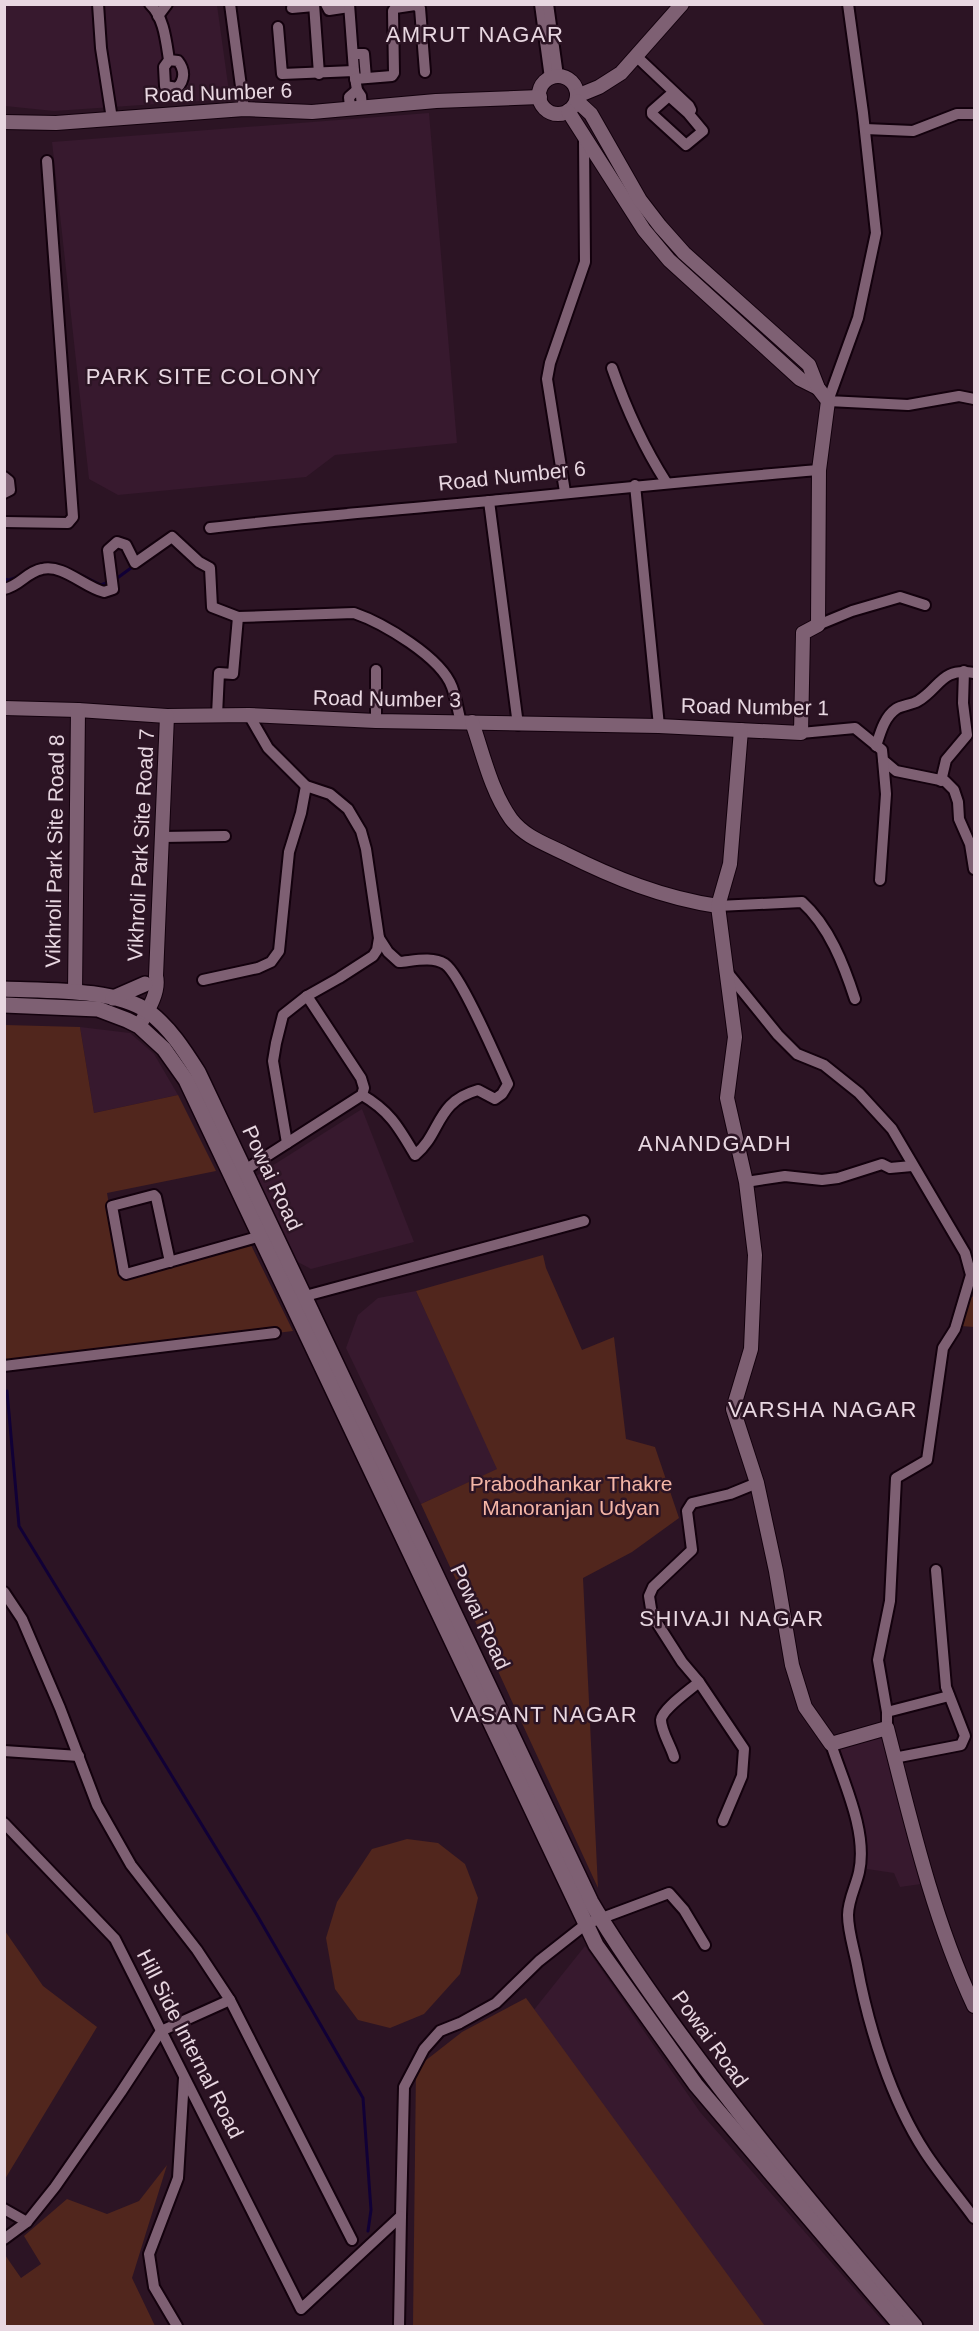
<svg xmlns="http://www.w3.org/2000/svg" width="979" height="2331" font-family="Arial,sans-serif">
<rect width="100%" height="100%" fill="#2c1424"/>
<!-- built -->
<g fill="#37192e">
<polygon points="4,5 217,5 230,99 54,111 5,106"/>
<polygon points="429,113 457,443 335,455 306,477 118,495 89,479 52,142"/>
<polygon points="80,1027 130,1033 154,1054 178,1095 94,1113"/>
<polygon points="362,1109 414,1242 311,1269 296,1261 256,1176"/>
<polygon points="416,1291 498,1469 421,1504 346,1348 358,1315 378,1298"/>
<polygon points="881,1734 906,1824 921,1884 900,1887 894,1873 867,1869 865,1829 839,1745"/>
<polygon points="585,1946 700,2112 887,2326 757,2326 529,2016"/>
</g>
<!-- green -->
<g fill="#51261d">
<polygon points="5,1025 80,1027 94,1113 178,1095 216,1171 107,1193 120,1271 250,1243 293,1331 5,1366"/>
<polygon points="543,1255 546,1268 582,1350 614,1337 626,1439 655,1447 679,1518 632,1552 583,1578 598,1888 421,1504 497,1469 416,1291"/>
<polygon points="974,1296 974,1327 961,1326 967,1299"/>
<polygon points="407,1839 438,1843 465,1864 478,1898 460,1974 424,2014 390,2028 358,2020 335,1989 326,1938 337,1902 372,1849"/>
<polygon points="5,1931 43,1986 97,2027 5,2179 6,2001"/>
<polygon points="526,1998 765,2326 413,2326 416,2068 462,2032"/>
<polygon points="167,2165 132,2278 155,2326 5,2326 5,2255 21,2278 41,2264 24,2236 67,2199 107,2214 139,2201"/>
</g>
<g fill="none" stroke-linecap="round" stroke-linejoin="round">
<!-- stream -->
<g stroke="#110036" stroke-width="3">
<polyline points="81,575 101,585 116,579 135,565"/>
<polyline points="4,579 9,580 18,577"/>
<polyline points="7,1391 19,1526 257,1915 363,2098 371,2210 368,2231"/>
</g>
<!-- minor casing -->
<g stroke="#13010d" stroke-width="14">
<g id="minor">
<polyline points="98,4 101,48 112,119"/>
<path d="M150,4c14,13 16,37 19,56l-5,7 1,19 12,2c8,-8 8,-18 1,-27l-9,-1"/>
<polyline points="230,4 244,109"/>
<polyline points="314,4 319,74"/>
<polyline points="326,4 329,10 349,7"/>
<polyline points="349,4 354,71 357,90 361,96 362,107"/>
<polyline points="540,4 550,78"/>
<polyline points="548,4 558,76"/>
<polyline points="848,4 863,113 876,233 858,318 828,401 908,405 959,396 974,399"/>
<polyline points="292,8 314,6"/>
<polyline points="158,16 167,4"/>
<polyline points="278,27 282,74 354,71"/>
<polyline points="353,54 364,54 366,78"/>
<polyline points="636,56 689,106 691,110 688,113 703,131 686,145 652,114 652,111 669,96 688,113"/>
<polyline points="355,79 392,76 394,73 393,11 395,8 415,5 420,8 425,72"/>
<polyline points="350,107 349,97 357,90"/>
<polyline points="865,129 913,131 957,114 974,114"/>
<path d="M612,368c14,40 31,78 54,114"/>
<polyline points="4,477 9,481 10,490 4,493"/>
<polyline points="635,485 659,726"/>
<polyline points="565,492 547,379 550,363 585,262 584,138"/>
<polyline points="489,501 518,725"/>
<polyline points="4,522 68,523 73,517 47,161"/>
<path d="M210,528c93,-11 186,-18 280,-27 110,-11 219,-22 329,-31"/>
<path d="M4,589c16,-3 22,-17 38,-20 21,-5 42,18 62,23l9,-3 -5,-39 9,-8 9,3 9,18 37,-26 27,25 11,6 2,39 26,10 116,-4c29,10 87,44 98,74 4,11 6,24 9,36"/>
<polyline points="818,625 852,611 900,597 925,605"/>
<polyline points="217,715 219,673 233,674 238,617"/>
<polyline points="249,715 268,748 306,786 330,794 348,809 361,831 366,849 379,938 377,950 373,956 339,978 307,996 283,1015 276,1043 273,1061 287,1143"/>
<polyline points="376,721 376,670"/>
<polyline points="801,733 855,728 882,750 883,760 896,771 945,781 954,790 958,802 959,819 970,844 974,869"/>
<path d="M876,746c4,-12 8,-29 20,-37 6,-4 15,-4 22,-8 22,-13 23,-34 56,-28"/>
<polyline points="941,781 946,760 967,735 963,703 964,671"/>
<polyline points="162,837 225,836"/>
<polyline points="880,880 886,794 883,760"/>
<path d="M718,906l84,-4c27,24 42,63 53,97"/>
<polyline points="727,972 778,1035 797,1054 824,1065 859,1093 892,1129 965,1253 971,1275 955,1329 943,1348 927,1460 896,1478 890,1601 878,1660 887,1712 887,1728"/>
<polyline points="203,980 258,968 271,962 279,951 289,852 301,813 306,786"/>
<path d="M362,1095c28,16 37,33 53,60 27,-22 20,-53 63,-65l17,9 7,-5 6,-10c-10,-22 -47,-109 -63,-120 -13,-8 -32,-3 -46,-2l-11,-10 -9,-14"/>
<polyline points="245,1170 362,1095 364,1088 361,1078 307,996"/>
<polyline points="746,1182 785,1176 822,1180 838,1178 882,1164 890,1168 912,1166"/>
<polyline points="170,1262 156,1197 154,1195 112,1206 124,1272 126,1274 261,1236"/>
<polyline points="298,1298 584,1221"/>
<polyline points="4,1366 275,1333"/>
<polyline points="4,1592 22,1619 60,1708 97,1805 131,1865 197,1950 230,2000 352,2240"/>
<polyline points="887,1712 949,1696"/>
<path d="M831,1744c12,37 37,88 28,128 -3,14 -11,28 -11,43 0,16 6,34 9,50 11,61 34,135 68,187 15,23 33,44 49,66"/>
<polyline points="4,1751 79,1756"/>
<path d="M674,1757c-3,-11 -13,-26 -13,-37 1,-11 29,-30 38,-38"/>
<polyline points="894,1758 961,1745 965,1736 946,1687 936,1570"/>
<polyline points="723,1821 742,1776 744,1749 699,1682 682,1662 652,1615 649,1596 653,1587 692,1550 687,1511 692,1503 730,1494 757,1483"/>
<polyline points="4,1823 115,1939 301,2309 401,2216 404,2087 424,2049 440,2031 460,2023 496,2003 539,1961 586,1924 669,1893 684,1910 705,1945"/>
<polyline points="4,2209 27,2222"/>
<polyline points="4,2239 27,2222 55,2187 121,2092 161,2031 230,2000"/>
<polyline points="177,2326 154,2287 149,2254 178,2178 184,2078"/>
<polyline points="399,2326 401,2216"/>
</g>
</g>
<!-- tertiary casing -->
<g stroke="#13010d" stroke-width="16">
<g id="tertiary">
<circle cx="558" cy="95" r="19"/>
<polyline points="577,96 599,87 621,73 682,4"/>
<polyline points="568,111 644,230 669,260 800,379 818,388"/>
<polyline points="4,122 56,123 244,109 312,112 436,101 540,97"/>
<polyline points="4,708 78,710 167,716 249,715 376,721 659,726 801,733 803,633 818,625 819,470 828,401 818,388 809,365 684,253 660,226 640,200 591,114 577,101"/>
<path d="M472,722c11,32 19,69 39,97 14,18 33,24 53,34 50,25 99,45 154,53"/>
<path d="M741,730l-11,134 -12,42 17,131 -8,61 19,84 9,73 -4,94 -18,60 24,74 19,88 16,94 13,42 26,37 56,-16c24,94 46,190 87,278"/>
<polyline points="75,992 78,710"/>
<path d="M139,1026c8,-14 21,-34 17,-50l11,-260"/>
</g>
</g>
<!-- secondary casing -->
<g stroke="#13010d" stroke-width="18">
<g id="secondary">
<path d="M4,989c41,2 111,-1 145,23 21,16 35,38 49,60l393,830c24,41 51,79 78,117 77,107 161,207 246,307"/>
<polyline points="113,998 145,984"/>
<polyline points="4,1005 98,1009 127,1020 139,1026 164,1049 186,1080 596,1945 696,2085 901,2326"/>
</g>
</g>
<!-- minor -->
<use href="#minor" stroke="#7e6073" stroke-width="10"/>
<!-- tertiary -->
<use href="#tertiary" stroke="#7e6073" stroke-width="14"/>
<!-- secondary -->
<use href="#secondary" stroke="#7e6073" stroke-width="15"/>
</g>
<g text-anchor="middle" stroke-width="5" stroke-linejoin="round" paint-order="stroke">
<!-- street labels -->
<g font-size="21" fill="#e8d7e1" stroke="#2c1424">
<text transform="translate(218 93) rotate(-2)" y="7">Road Number 6</text>
<text transform="translate(512 476) rotate(-6)" y="7">Road Number 6</text>
<text transform="translate(387 699) rotate(1)" y="7">Road Number 3</text>
<text transform="translate(755 707) rotate(1)" y="7">Road Number 1</text>
<text transform="translate(141 845) rotate(-87)" y="7">Vikhroli Park Site Road 7</text>
<text transform="translate(55 851) rotate(-89)" y="7">Vikhroli Park Site Road 8</text>
<text transform="translate(272 1178) rotate(65)" y="7">Powai Road</text>
<text transform="translate(480 1617) rotate(65)" y="7">Powai Road</text>
<text transform="translate(710 2039) rotate(54)" y="7">Powai Road</text>
<text transform="translate(190 2044) rotate(63)" y="7">Hill Side Internal Road</text>
</g>
<!-- park labels -->
<g font-size="21" fill="#f5b6a7" stroke="#2c1424">
<text x="571" y="1491">Prabodhankar Thakre<tspan x="571" dy="24">Manoranjan Udyan</tspan></text>
</g>
<!-- neighbourhood labels -->
<g font-size="22" letter-spacing="1.5" fill="#e8d7e1" stroke="#2c1424">
<text x="475" y="42">AMRUT NAGAR</text>
<text x="204" y="384">PARK SITE COLONY</text>
<text x="715" y="1151">ANANDGADH</text>
<text x="823" y="1417">VARSHA NAGAR</text>
<text x="732" y="1626">SHIVAJI NAGAR</text>
<text x="544" y="1722">VASANT NAGAR</text>
</g>
</g>
<!-- border -->
<rect width="979" height="2331" fill="none" stroke="#e8d7e1" stroke-width="12"/>
</svg>
